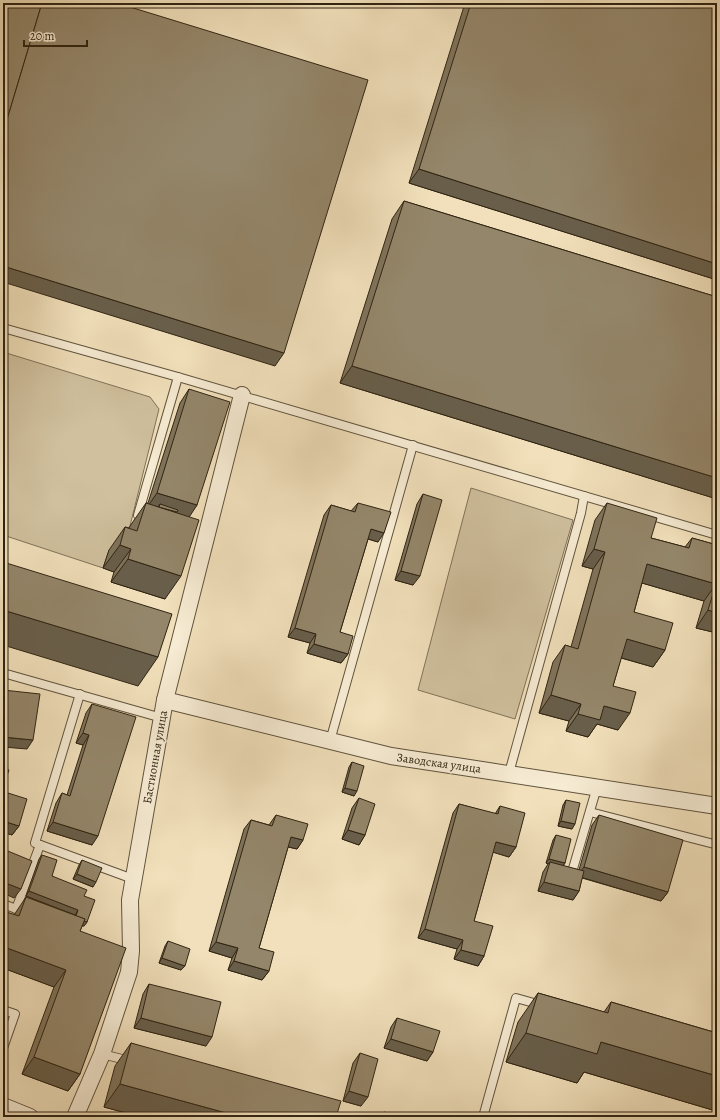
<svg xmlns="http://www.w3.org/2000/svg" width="720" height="1120" font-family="Alegreya,serif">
<rect width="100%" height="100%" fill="#f1e0bb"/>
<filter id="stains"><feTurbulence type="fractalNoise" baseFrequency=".005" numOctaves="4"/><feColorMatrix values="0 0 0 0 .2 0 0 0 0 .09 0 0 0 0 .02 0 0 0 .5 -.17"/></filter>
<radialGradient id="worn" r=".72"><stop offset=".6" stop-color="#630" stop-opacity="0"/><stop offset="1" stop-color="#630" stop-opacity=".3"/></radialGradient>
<!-- green -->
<g fill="#d0c09e" stroke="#807258">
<polygon points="3,352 150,397 159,409 130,526 121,554 109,550 103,568 3,535"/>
<polygon points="471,488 573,520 515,719 418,690"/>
</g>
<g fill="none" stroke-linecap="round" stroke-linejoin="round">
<!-- service casing -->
<g stroke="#60533c" stroke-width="10">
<g id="service">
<polyline points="3,328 178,377 717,535"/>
<polyline points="138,515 178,377"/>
<polyline points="3,673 162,718"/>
<polyline points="80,694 35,843 133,879"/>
<polyline points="330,741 413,445"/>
<polyline points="509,773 581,513 584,496"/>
<polyline points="590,812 714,844"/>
<polyline points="572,872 597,787"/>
<polyline points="3,904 27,913"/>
<polyline points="16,909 40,845"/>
<polyline points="3,1010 15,1014 3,1048"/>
<polyline points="102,1054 130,1061"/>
<polyline points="483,1117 516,998 541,1005"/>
</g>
</g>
<!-- minor casing -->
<g stroke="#60533c" stroke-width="18">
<g id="minor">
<polyline points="165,700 391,756 717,806"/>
<polyline points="3,1106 30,1117"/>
<polyline points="75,1117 102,1054 129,972 131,951 130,900 165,700 242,395"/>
</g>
</g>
<!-- service -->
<use href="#service" stroke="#f6ebd3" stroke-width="8"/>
<!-- minor -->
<use href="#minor" stroke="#f6ebd3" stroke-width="16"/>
</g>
<!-- wall -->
<g fill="#7f735b" stroke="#302412">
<polygon points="465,3 717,3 717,280 409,183"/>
<polygon points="404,201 717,297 717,499 340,383 392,219"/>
<polygon points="189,389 197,505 189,516 165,599 111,582 114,572 103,568 109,550 125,527 129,528 130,526 146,503 148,503 180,403"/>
<polygon points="423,494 413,585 395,580 417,504"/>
<polygon points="358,503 378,542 368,539 340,632 348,654 341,663 307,653 310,643 288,637 324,515 331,505 351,511"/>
<polygon points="607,503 651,538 685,547 692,538 717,545 717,633 696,628 704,601 642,583 634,612 665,650 653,667 621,658 613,686 618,730 597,724 588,737 566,731 569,721 539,713 553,662 565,645 571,647 593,569 582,566 595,520"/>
<polygon points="92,704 92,845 47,831 56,803 62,793 67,795 83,745 76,743 86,713"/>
<polygon points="352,762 354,796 342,792 349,767"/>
<polygon points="8,793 19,826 12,835 3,832 3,800"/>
<polygon points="359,798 365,835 359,845 342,839 352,808"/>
<polygon points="566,800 572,829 558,826 563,805"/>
<polygon points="459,804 495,814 500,806 516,847 509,857 493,852 474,921 484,956 478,966 454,959 457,949 418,938 453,813"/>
<polygon points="276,815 303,840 297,849 288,847 259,948 269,971 262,980 228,970 232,958 209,951 244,829 251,820 269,825"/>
<polygon points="599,815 668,892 661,901 582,878 579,891 573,900 538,891 543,872 548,864 546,863 553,840 556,835 565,863 563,866 579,870 592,825"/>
<polygon points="42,855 52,876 84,896 87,922 84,926 82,926 80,931 80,1074 68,1091 22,1074 54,987 3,968 3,911 14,915 26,897 75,915 26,896 39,859"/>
<polygon points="82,860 93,887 73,879 79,865"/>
<polygon points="168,941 181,970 159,963 165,946"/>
<polygon points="149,984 206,1046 134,1028 143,994"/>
<polygon points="538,993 604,1012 611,1002 717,1033 717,1108 716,1111 584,1072 577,1083 506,1062 518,1022"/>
<polygon points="397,1018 433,1052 427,1061 384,1048 391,1027"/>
<polygon points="131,1043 336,1117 141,1117 104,1107 115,1066"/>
<polygon points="360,1053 361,1106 343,1101 353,1063"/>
</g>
<!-- shaded-wall -->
<g fill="#685e4a" stroke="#302412">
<polygon points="419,169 717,264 717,280 409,183"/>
<polygon points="3,266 284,353 275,366 3,282"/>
<polygon points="352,366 717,478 717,499 340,383"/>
<polygon points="157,493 197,505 188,519 160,504 157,509 148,506"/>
<polygon points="371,529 384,533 378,542 365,538"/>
<polygon points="120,545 131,549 114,572 103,568"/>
<polygon points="594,549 605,552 593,569 582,566"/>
<polygon points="128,559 181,576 165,599 111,582"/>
<polygon points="647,564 716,584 704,601 635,581"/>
<polygon points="401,571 420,576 413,585 395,580"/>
<polygon points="3,610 158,657 138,686 3,645"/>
<polygon points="708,610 717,613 717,633 696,628"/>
<polygon points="295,628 316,634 310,643 288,637"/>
<polygon points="627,639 665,650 653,667 615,656"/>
<polygon points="314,644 348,654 341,663 307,653"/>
<polygon points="551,695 581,704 569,721 539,713"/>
<polygon points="604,706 630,713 618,730 597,724 588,737 566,731 578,714"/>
<polygon points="83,733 89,735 83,745 76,743"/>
<polygon points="3,737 33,740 27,749 3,747"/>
<polygon points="345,788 357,791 354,796 342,792"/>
<polygon points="3,821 19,826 12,835 3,832"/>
<polygon points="561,821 575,824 572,829 558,826"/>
<polygon points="53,822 98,836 92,845 47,831"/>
<polygon points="348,830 365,835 359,845 342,839"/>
<polygon points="291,837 303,840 297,849 285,846"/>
<polygon points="496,842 516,847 509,857 489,851"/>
<polygon points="549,859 565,863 561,868 550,862 548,864 546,863"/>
<polygon points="584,867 668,892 661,901 577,876"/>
<polygon points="77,874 96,882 93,887 73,879"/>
<polygon points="3,882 21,889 14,898 3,893"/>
<polygon points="544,882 579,891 573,900 538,891"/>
<polygon points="29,891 78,910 75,915 26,896"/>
<polygon points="76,917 87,922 84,926 72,922"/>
<polygon points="425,929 463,940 457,949 418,938"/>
<polygon points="216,942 238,948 232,958 209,951"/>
<polygon points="7,948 66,970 54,987 3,968 3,954"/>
<polygon points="461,950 484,956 478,966 454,959"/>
<polygon points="162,958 185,966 181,970 159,963"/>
<polygon points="234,961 269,971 262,980 228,970"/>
<polygon points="141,1018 212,1037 206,1046 134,1028"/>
<polygon points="526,1033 601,1042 717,1076 717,1108 716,1111 584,1072 577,1083 506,1062"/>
<polygon points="391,1039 433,1052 427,1061 384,1048"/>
<polygon points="34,1057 80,1074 68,1091 22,1074"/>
<polygon points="120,1084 241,1117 141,1117 104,1107"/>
<polygon points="349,1091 368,1097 361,1106 343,1101"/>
</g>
<!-- building -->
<g fill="#94866a" stroke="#302412">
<polygon points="3,3 42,3 3,133"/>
<polygon points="42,3 117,3 368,80 284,353 3,266 3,133"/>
<polygon points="471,3 717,3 717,264 419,169"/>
<polygon points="404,201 717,297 717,478 352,366"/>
<polygon points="189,389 230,402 197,505 157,493"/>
<polygon points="423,494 442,500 420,576 401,571"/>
<polygon points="146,503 199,520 181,576 128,559 131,549 120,545 125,527 137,531"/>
<polygon points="358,503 391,512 384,533 371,529 340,632 353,636 348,654 314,644 316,634 295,628 331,505 355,512"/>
<polygon points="607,503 657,518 651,538 689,548 692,538 717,545 717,613 708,610 716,584 647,564 634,612 673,623 665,650 627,639 613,686 636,692 630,713 604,706 600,720 578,714 581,704 551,695 565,645 578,649 605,552 594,549"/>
<polygon points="160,504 178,510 177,512 159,507"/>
<polygon points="3,562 172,614 158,657 3,610"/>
<polygon points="3,690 40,694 33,740 3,737"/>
<polygon points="92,704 136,717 98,836 53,822 62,793 70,796 89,735 83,733"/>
<polygon points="352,762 364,766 357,791 345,788"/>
<polygon points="3,768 9,770 3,787"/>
<polygon points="8,793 27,799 19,826 3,821 3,806"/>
<polygon points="359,798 375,804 365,835 348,830"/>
<polygon points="566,800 580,803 575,824 561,821"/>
<polygon points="459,804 498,814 500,806 525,813 516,847 496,842 474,921 493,926 484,956 461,950 463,940 425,929"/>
<polygon points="276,815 308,824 303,840 291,837 259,948 274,952 269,971 234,961 238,948 216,942 251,820 272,826"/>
<polygon points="599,815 683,840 668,892 584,867"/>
<polygon points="556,835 571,839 565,863 549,859"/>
<polygon points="3,849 32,861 21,889 3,882"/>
<polygon points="42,855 57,860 52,876 87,890 84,896 95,900 87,922 84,921 85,919 76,916 78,910 29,891"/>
<polygon points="82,860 102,868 96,882 77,874"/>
<polygon points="550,862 584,871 579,891 544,882"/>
<polygon points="26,897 85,919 80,931 126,948 80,1074 34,1057 66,970 7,948 3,960 3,911 19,916"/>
<polygon points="168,941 190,949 185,966 162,958"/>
<polygon points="149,984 221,1002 212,1037 141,1018"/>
<polygon points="538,993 608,1013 611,1002 717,1033 717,1076 601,1042 597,1054 526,1033"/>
<polygon points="397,1018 440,1031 433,1052 391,1039"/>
<polygon points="131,1043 341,1101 336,1117 241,1117 120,1084"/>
<polygon points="360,1053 378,1059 368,1097 349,1091"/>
<polygon points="384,1112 402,1117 383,1117"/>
</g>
<g text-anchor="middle" stroke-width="4" stroke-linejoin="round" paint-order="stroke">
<!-- street labels -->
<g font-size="12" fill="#302412" stroke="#f6ebd3">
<text transform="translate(155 757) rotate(-80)" y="4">Бастионная улица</text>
<text transform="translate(439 763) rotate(8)" y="4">Заводская улица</text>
</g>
</g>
<!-- margin -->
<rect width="720" height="1120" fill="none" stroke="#f1e0bb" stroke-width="16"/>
<rect x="4" y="4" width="712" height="1112" fill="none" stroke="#302412" stroke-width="2"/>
<rect x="8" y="8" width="704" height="1104" fill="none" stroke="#302412"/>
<!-- scale -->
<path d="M24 40v6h63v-6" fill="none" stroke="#302412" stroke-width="2"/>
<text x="30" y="40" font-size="12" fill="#302412" stroke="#f6ebd3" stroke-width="3" paint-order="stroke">20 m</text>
<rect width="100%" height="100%" filter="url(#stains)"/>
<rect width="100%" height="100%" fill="url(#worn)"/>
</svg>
